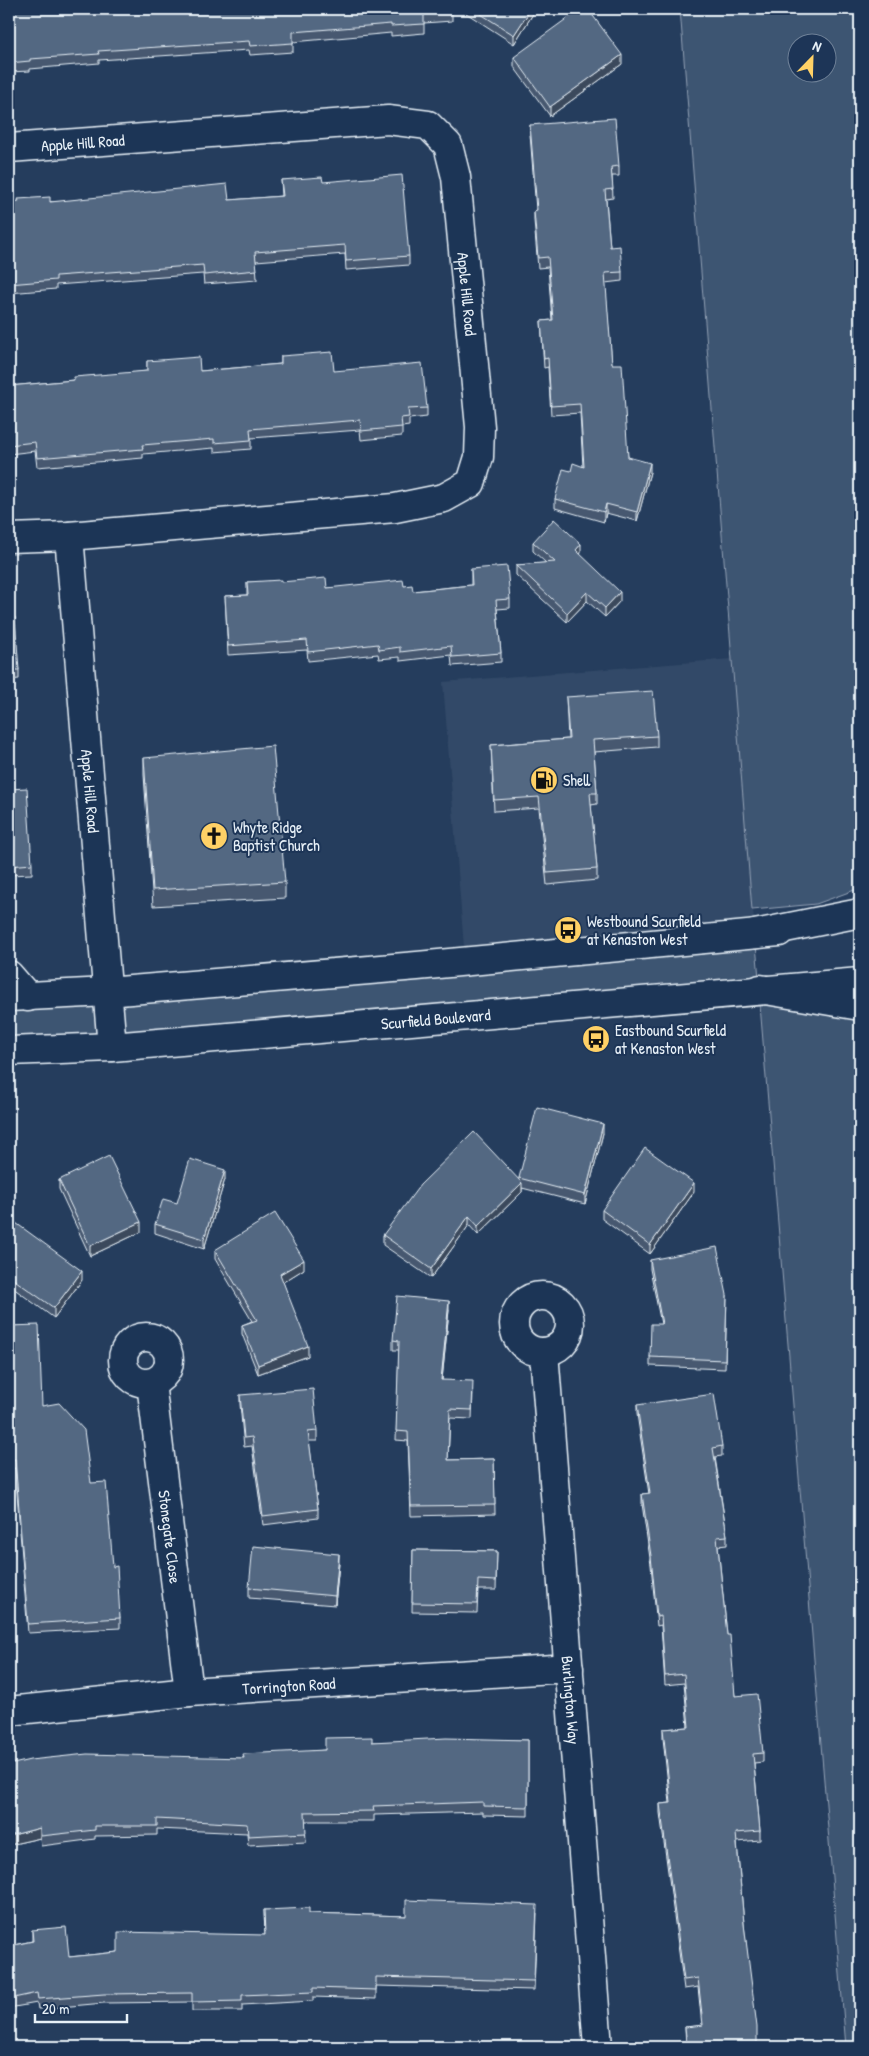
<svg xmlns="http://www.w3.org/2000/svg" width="869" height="2056" font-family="'Patrick Hand',sans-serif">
<rect width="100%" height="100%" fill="#253d5d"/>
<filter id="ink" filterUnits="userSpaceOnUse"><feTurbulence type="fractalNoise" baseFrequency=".02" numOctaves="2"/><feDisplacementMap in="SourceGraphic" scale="10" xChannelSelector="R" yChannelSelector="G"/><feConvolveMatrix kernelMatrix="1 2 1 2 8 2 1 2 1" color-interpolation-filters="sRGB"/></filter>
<g filter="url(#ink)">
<!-- built -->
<polygon fill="#334a68" points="732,659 755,934 465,960 443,682"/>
<!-- green -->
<g fill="#3e5472" stroke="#93a2b5" fill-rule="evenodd">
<path d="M680,9h180v879l-44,16 -64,6zM796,42h30v30h-30z"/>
<polygon points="755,934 760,989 9,1051 9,975 28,997"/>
<polygon points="760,1005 812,1006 860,1018 860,2047 846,2047"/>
</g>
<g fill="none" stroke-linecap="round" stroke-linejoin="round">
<!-- minor casing -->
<g stroke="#e8f1f8" stroke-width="31">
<g id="minor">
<path id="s1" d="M9,148l379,-28 40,5 20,20 8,32 24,250 -1,30 -8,26 -27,15 -49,10 -326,28 -60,2"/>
<path id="s2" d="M69,536l43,511"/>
<polyline points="9,975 28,997"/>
<circle cx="542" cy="1324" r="28"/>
<circle cx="146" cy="1360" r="23"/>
<path id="s3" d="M544,1352l54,695"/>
<path id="s4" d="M151,1383l38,309"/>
<path id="s5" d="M9,1711l180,-19 380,-24"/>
</g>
</g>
<!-- tertiary casing -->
<g stroke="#e8f1f8" stroke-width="31">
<g id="tertiary">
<polyline points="9,997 107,992 417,966 779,932"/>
<path id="s6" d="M9,1051l103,-4 748,-65"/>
</g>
</g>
<!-- primary casing -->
<g stroke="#e8f1f8" stroke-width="31">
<g id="primary">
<polyline points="755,934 860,913"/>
<polyline points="760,989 860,1006"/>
</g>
</g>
<!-- minor -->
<use href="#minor" stroke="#1d3557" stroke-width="28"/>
<!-- tertiary -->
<use href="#tertiary" stroke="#1d3557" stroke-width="28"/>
<!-- primary -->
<use href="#primary" stroke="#1d3557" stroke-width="28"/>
</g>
<!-- wall -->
<g fill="#475970" stroke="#e8f1f8">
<polygon points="9,9 452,9 452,21 424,23 424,33 391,36 391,33 293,42 293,52 250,55 249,50 99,60 99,63 30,69 30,71 9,72"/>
<polygon points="463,9 536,9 514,44 463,11"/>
<polygon points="514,57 622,64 550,116 514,67"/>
<polygon points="530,125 619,166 619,176 612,176 613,198 606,199 610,247 622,272 622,281 605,283 612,364 628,457 650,472 637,521 606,513 604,522 555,508 555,499 571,471 583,467 580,413 551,415 548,367 544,368 541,321 552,320 548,267 538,268 534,220 534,211 536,210 530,134"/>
<polygon points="281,180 323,182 409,256 409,265 346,270 345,254 256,261 257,280 204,284 203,274 56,285 56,289 9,293 9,202 229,200 282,196"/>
<polygon points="281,356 334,371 427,408 427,417 409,419 409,426 402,427 402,436 361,440 360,430 251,438 251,449 214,452 214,448 143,454 143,458 37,467 35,451 9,454 9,386 74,380 147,371 147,361 200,371 281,364"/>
<polygon points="533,542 581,553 580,554 620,601 605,617 587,601 567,622 516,575 516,565 546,563 533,551"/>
<polygon points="471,569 510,599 510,608 497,609 501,653 501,662 452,666 451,655 400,661 400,657 379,659 378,654 308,661 307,650 228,655 225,596 247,595 247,582 281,582 327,588 404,586 413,591 471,585"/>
<polygon points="9,617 19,670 19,679 9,680"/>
<polygon points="566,697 657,736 657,747 594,752 597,793 597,804 591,805 597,869 597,880 547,885 539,808 494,811 491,745 568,739"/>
<polygon points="144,758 285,882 285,898 153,906 144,775"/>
<polygon points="9,789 32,864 32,874 9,875"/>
<polygon points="603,1133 585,1204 522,1188 522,1192 478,1235 469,1225 431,1278 383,1245 383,1235 519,1179 519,1178"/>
<polygon points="225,1179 204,1249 155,1233 155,1224 177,1203"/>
<polygon points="59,1180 141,1232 90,1256 59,1189"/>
<polygon points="694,1192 650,1254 602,1219 602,1210"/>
<polygon points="9,1218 82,1280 54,1318 9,1285"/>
<polygon points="215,1250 304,1269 283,1282 308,1356 258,1374 242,1334 242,1325 252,1321 215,1259"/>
<polygon points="650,1260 727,1295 725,1369 650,1366 650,1357 661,1324 650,1269"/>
<polygon points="449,1310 442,1380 473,1391 472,1419 450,1418 448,1460 494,1459 495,1514 411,1516 408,1441 396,1440 399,1350 393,1350 393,1340"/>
<polygon points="9,1326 42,1406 91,1483 113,1567 120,1618 120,1628 28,1633 15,1468 12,1469 9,1448"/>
<polygon points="240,1395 317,1431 317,1441 309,1441 318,1509 318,1518 263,1525 252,1446 244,1447 240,1404"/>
<polygon points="637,1405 722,1446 722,1456 715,1457 727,1536 727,1545 718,1546 727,1635 735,1696 763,1753 763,1762 754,1763 760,1831 760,1840 737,1842 744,1924 757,2047 686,2047 685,2027 702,2026 698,1987 684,1989 660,1813 660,1804 670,1803 663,1738 663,1729 688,1727 684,1683 665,1685 661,1625 657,1626 651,1565 642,1504 642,1494 649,1494 637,1414"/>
<polygon points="413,1550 497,1551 496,1590 478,1590 477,1613 412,1612"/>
<polygon points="339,1563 335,1605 249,1598 249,1588"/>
<polygon points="528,1740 528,1816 483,1815 483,1812 374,1815 374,1821 305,1821 306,1842 248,1845 247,1833 157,1829 157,1835 95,1836 95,1839 41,1846 40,1838 9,1845 9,1765 243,1758 325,1750 372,1742"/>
<polygon points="264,1910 309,1913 406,1916 537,1914 534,1990 376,1986 376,1999 313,1997 313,2001 242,2005 242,2011 192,2011 192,2002 104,2003 38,2009 37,2003 9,2008 9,1946 32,1941 32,1930 69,1957 118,1952 265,1935"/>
</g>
<!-- shaded-wall -->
<g fill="#3a485b" stroke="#e8f1f8">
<polygon points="531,9 536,9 514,44 514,35"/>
<polygon points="622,55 622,64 550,116 550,107"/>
<polygon points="650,463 650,472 637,521 637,512"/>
<polygon points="606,504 606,513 604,522 604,512"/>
<polygon points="581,544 581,553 576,559 576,550"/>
<polygon points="587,592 587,601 567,622 567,613"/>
<polygon points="620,592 620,601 605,617 605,608"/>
<polygon points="603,1124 603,1133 585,1204 585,1195"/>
<polygon points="225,1170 225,1179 204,1249 204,1239"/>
<polygon points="522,1183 522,1192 478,1235 478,1226"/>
<polygon points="694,1183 694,1192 650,1254 650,1245"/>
<polygon points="469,1216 469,1225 431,1278 431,1269"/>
<polygon points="141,1222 141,1232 90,1256 90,1246"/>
<polygon points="304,1260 304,1269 280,1284 280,1274"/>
<polygon points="82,1271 82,1280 54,1318 54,1308"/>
<polygon points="449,1301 449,1310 441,1389 441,1380"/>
<polygon points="308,1346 308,1356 258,1374 258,1365"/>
<polygon points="339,1554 339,1563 335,1605 335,1596"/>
<polygon points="40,1828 40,1838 9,1845 9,1836"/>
</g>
<!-- building -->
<g fill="#536782" stroke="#e8f1f8">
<polygon points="9,9 452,9 452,11 424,14 424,24 391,26 391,24 293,32 293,43 250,46 249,41 98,51 99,54 30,59 30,61 9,63"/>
<polygon points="473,9 531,9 514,35"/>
<polygon points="580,9 588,9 622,55 550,107 514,57"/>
<polygon points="615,118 619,166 611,167 613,189 605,190 610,247 620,246 622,272 605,273 612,364 622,364 628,457 650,463 637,512 606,504 604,512 555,499 563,469 571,471 573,463 584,467 580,404 551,406 548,358 544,359 541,321 553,320 548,257 538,258 534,211 537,210 530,125"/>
<polygon points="402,175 409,256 346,261 345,245 255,252 257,270 204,275 203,265 56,276 56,280 9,284 9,202 19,201 18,199 50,197 50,202 227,184 229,200 283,196 281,180 322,177 323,182"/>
<polygon points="332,352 334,371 422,363 427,408 408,409 409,417 401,418 402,427 361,431 360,420 250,429 251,440 214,443 214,439 142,445 143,449 37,458 35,442 9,445 9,386 74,380 74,377 147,371 147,361 199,357 200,371 281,364 281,356"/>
<polygon points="554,519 581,544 576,550 620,592 605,608 587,592 567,613 516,565 555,562 533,542"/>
<polygon points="507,566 510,599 496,600 501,653 452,657 451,646 400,652 400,647 379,650 378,644 308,652 307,640 228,646 225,596 248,595 247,582 281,580 281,582 326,578 327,588 403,580 404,586 412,585 413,591 472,585 471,569"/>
<polygon points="9,617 15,617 19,670 9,670"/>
<polygon points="653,691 657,736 593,740 597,793 590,793 597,869 547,873 539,797 494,800 491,745 569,739 566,697"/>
<polygon points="273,746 285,882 153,890 144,758"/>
<polygon points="27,788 32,864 9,866 9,789"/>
<polygon points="537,1107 603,1124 585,1195 519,1178"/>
<polygon points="474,1132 522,1183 478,1226 469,1216 431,1269 383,1235 420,1185"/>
<polygon points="645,1148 694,1183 650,1245 602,1210"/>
<polygon points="109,1156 141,1222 90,1246 59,1180"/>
<polygon points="190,1159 225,1170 204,1239 155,1224 163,1199 177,1203"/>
<polygon points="275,1213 304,1260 280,1274 308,1346 258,1365 242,1325 257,1320 215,1250"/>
<polygon points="9,1218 82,1271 54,1308 9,1276"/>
<polygon points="717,1247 727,1295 725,1360 650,1357 651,1324 662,1324 650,1260"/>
<polygon points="397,1296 449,1301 441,1380 473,1381 472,1410 450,1409 448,1460 494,1459 495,1505 411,1506 408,1432 396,1431 399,1341 393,1340"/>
<polygon points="39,1325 42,1406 59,1403 84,1430 91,1483 106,1482 113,1567 117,1566 120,1618 28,1624 15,1459 12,1460 9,1438 9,1326"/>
<polygon points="313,1389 317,1431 308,1432 318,1509 263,1516 252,1437 244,1438 240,1395"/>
<polygon points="714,1394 722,1446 713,1448 727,1536 717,1537 727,1635 730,1635 735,1696 757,1694 763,1753 753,1754 760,1831 736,1833 744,1924 757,2027 757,2047 687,2047 685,2027 703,2025 698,1978 684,1980 660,1804 671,1803 663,1729 689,1727 684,1674 665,1676 661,1616 657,1617 651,1556 642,1494 650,1493 637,1405"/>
<polygon points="253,1546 339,1554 335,1596 249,1588"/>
<polygon points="413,1550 497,1551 496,1581 478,1580 477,1604 412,1603"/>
<polygon points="372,1737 372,1742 446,1738 528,1740 528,1807 483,1806 483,1802 373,1806 374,1811 305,1812 306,1833 248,1836 247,1824 157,1819 157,1826 95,1826 95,1830 41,1836 40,1828 9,1836 9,1765 30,1760 87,1754 244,1758 243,1754 325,1750 325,1738"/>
<polygon points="406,1900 537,1905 534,1981 376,1977 376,1990 313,1988 313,1992 242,1995 242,2001 192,2002 192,1993 104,1994 38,1999 37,1993 9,1999 9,1946 33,1941 32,1930 66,1927 69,1957 118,1952 118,1932 265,1935 264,1910 309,1908 309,1913 406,1916"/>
</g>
</g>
<!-- icons -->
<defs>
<g id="fuel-disc" transform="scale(1.4375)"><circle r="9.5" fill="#ffd166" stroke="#1d3557"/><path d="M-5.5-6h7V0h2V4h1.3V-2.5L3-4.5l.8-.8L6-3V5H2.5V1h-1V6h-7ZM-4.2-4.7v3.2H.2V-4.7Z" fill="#111"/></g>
<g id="church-disc" transform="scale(1.4375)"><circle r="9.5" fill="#ffd166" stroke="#1d3557"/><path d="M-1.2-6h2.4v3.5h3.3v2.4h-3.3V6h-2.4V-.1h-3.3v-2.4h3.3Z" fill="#111"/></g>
<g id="bus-disc" transform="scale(1.4375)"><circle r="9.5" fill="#ffd166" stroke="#1d3557"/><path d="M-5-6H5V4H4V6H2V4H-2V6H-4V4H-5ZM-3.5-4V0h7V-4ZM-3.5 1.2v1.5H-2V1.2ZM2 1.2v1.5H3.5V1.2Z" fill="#111"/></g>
</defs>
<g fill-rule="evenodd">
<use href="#fuel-disc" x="544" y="780"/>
<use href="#church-disc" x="214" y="836"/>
<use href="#bus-disc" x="568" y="930"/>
<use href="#bus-disc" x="596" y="1039"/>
</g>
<g text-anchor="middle" stroke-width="4" stroke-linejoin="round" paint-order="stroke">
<!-- street labels -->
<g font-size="16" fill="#e8f1f8" stroke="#1d3557">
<text dy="6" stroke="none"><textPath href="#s1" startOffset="74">Apple Hill Road</textPath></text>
<text dy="6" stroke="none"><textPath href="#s1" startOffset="599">Apple Hill Road</textPath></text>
<text dy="6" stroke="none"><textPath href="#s2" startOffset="256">Apple Hill Road</textPath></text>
<text dy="6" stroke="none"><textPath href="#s6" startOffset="428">Scurfield Boulevard</textPath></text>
<text dy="6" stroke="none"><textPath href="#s4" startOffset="155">Stonegate Close</textPath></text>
<text dy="6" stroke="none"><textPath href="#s5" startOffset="281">Torrington Road</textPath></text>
<text dy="6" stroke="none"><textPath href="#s3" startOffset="349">Burlington Way</textPath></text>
</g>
<!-- poi labels -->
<g font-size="16" fill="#e8f1f8" stroke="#1d3557" text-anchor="start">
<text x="563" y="786">Shell</text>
<text x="233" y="833">Whyte Ridge<tspan x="233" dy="18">Baptist Church</tspan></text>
<text x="587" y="927">Westbound Scurfield<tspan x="587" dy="18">at Kenaston West</tspan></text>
<text x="615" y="1036">Eastbound Scurfield<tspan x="615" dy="18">at Kenaston West</tspan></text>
</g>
</g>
<!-- margin -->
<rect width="869" height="2056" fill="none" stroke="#1d3557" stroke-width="30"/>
<rect x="15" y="15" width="839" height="2026" fill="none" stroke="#e8f1f8" stroke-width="2" filter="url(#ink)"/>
<!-- north arrow -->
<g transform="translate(812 58) rotate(23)"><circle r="24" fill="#1d3557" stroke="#6e8097"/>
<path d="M0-4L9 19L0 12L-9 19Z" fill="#ffd166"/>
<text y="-8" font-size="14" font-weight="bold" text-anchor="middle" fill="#e8f1f8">N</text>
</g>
<!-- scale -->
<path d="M35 2014v8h92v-8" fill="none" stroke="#e8f1f8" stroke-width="2.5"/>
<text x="42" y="2014" font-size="15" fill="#e8f1f8" stroke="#1d3557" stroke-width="4" paint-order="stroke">20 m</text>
</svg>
